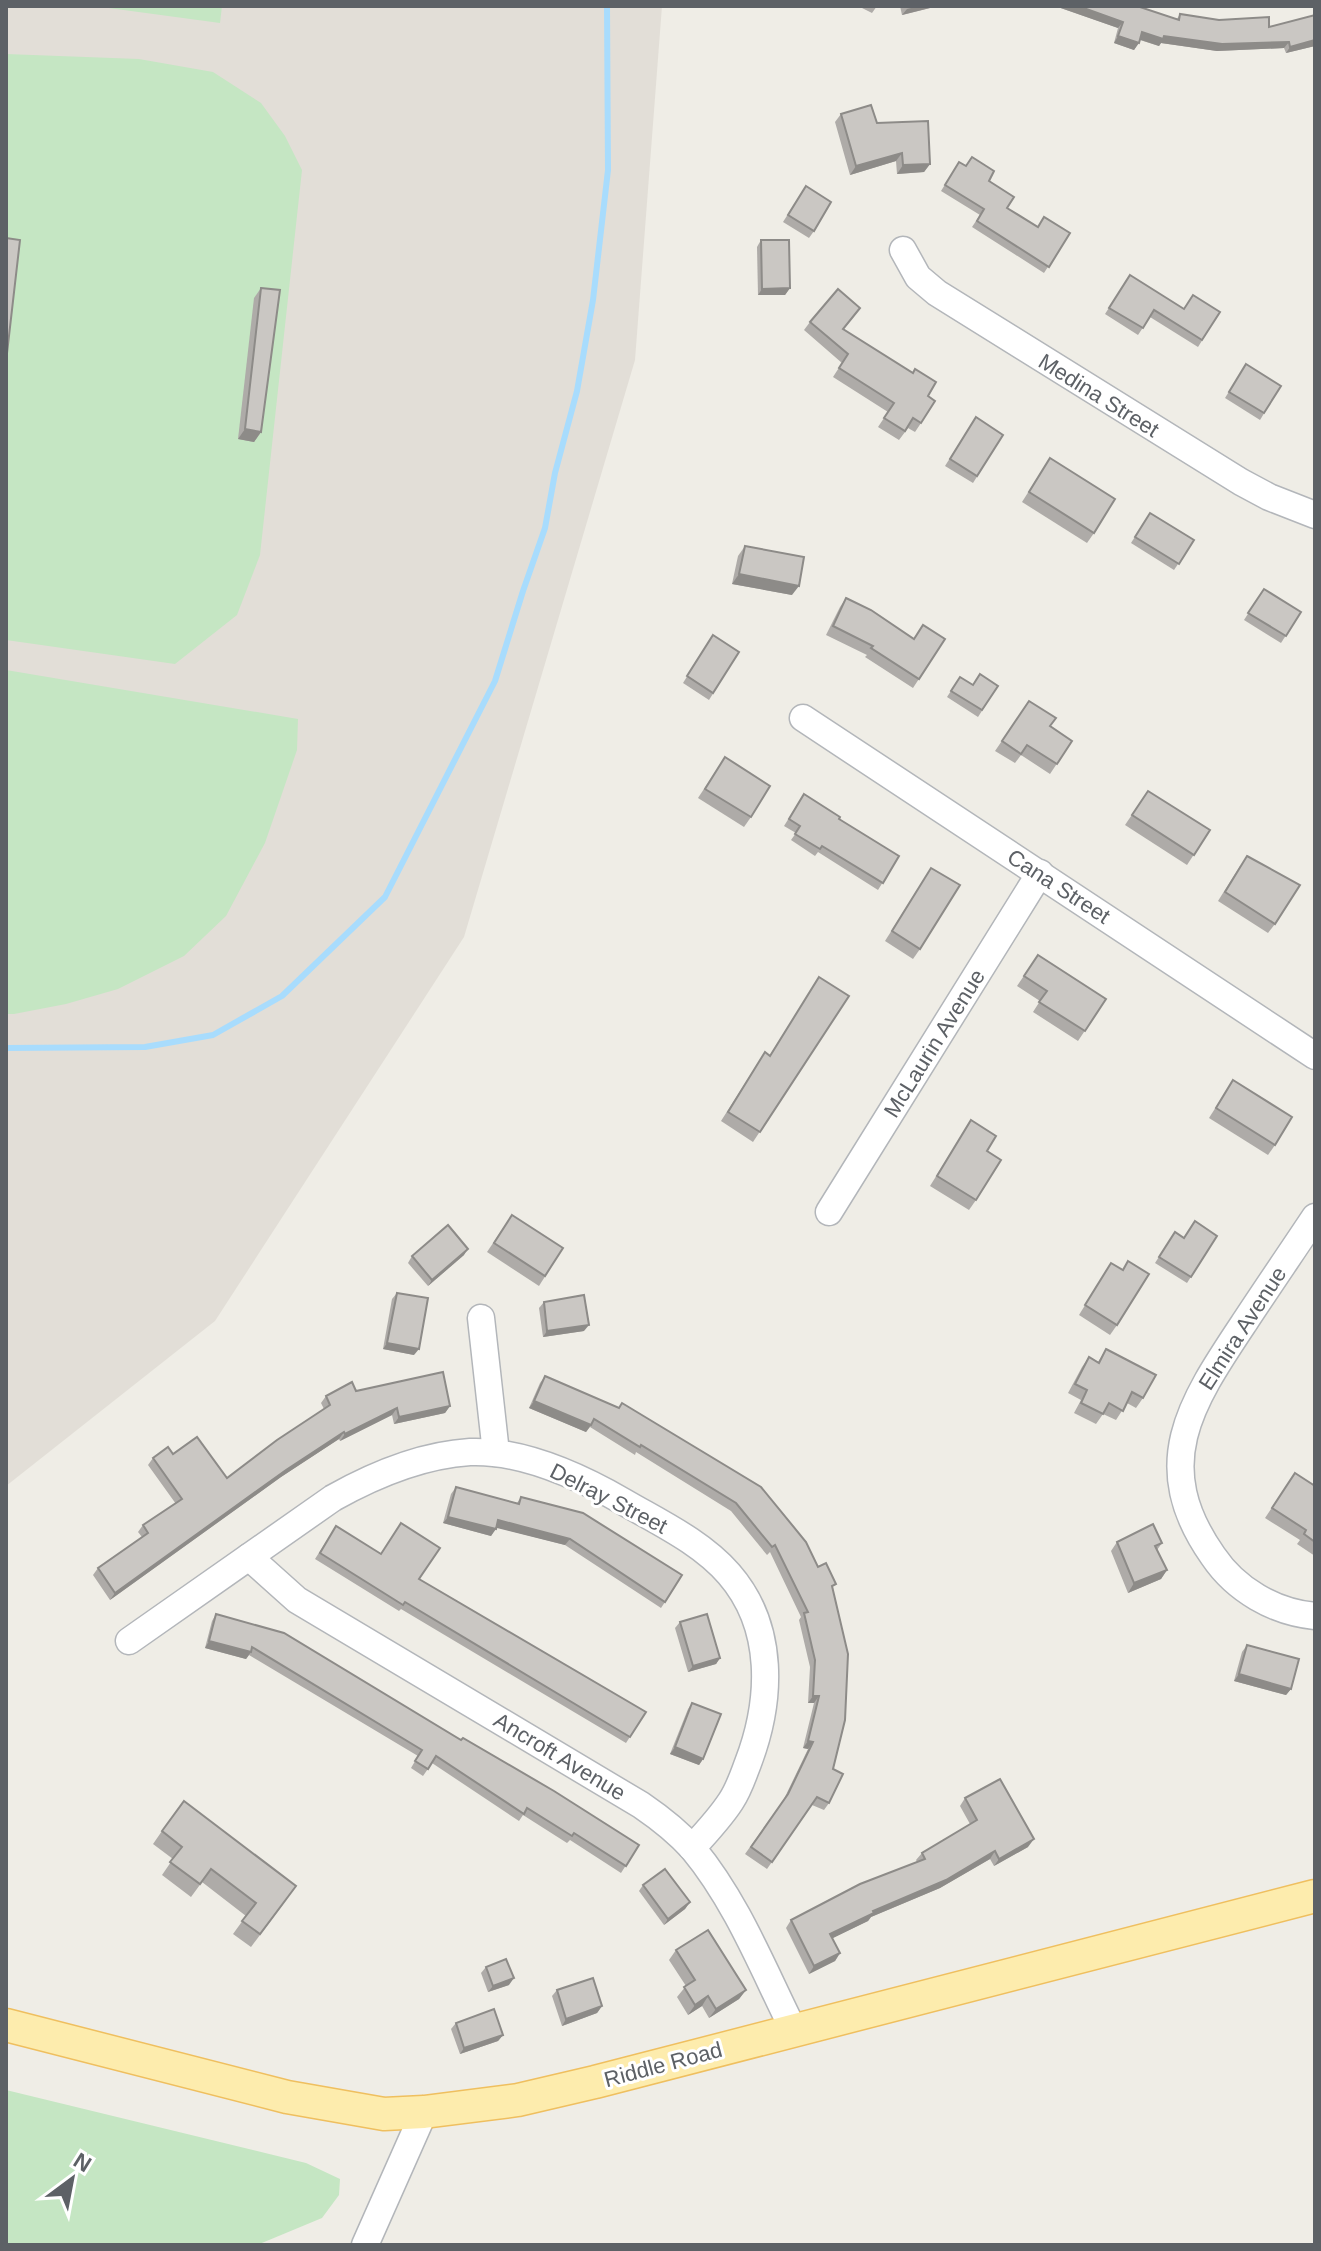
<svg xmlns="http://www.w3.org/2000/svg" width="1321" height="2251" font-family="Arial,sans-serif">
<rect width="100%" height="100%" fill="#efede6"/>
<!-- education -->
<polygon fill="#e2ded7" points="6,6 662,6 635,360 464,937 215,1321 6,1486"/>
<!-- green -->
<g fill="#c5e6c3">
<polygon points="94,6 222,6 220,23"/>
<polygon points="6,54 139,59 213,72 261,103 285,136 302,170 260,555 237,615 175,664 6,640"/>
<polygon points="6,670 298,719 297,750 265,843 226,916 184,956 118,989 66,1004 14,1014 6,1014"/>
<polygon points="6,2090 306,2163 340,2179 339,2195 322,2218 257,2245 6,2245"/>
</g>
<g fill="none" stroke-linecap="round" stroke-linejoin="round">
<!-- stream -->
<polyline stroke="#a8dcfd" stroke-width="6" points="6,1048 145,1047 213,1035 282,996 385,897 495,681 523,591 545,528 555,473 577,391 593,300 608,170 607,6"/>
<!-- minor casing -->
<g stroke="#b3b6ba" stroke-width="29">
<g id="minor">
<polyline points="903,250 918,277 937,293 1241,482 1269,497 1315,515"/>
<polyline points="803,718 1315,1056"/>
<polyline points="829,1212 1040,873"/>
<path d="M1315,1217c-24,36 -48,71 -71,106 -54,81 -95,142 -31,233 23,34 61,56 102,60"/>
<polyline points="481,1318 496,1453"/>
<path d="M249,1557l48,43 344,205c19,13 37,27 52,44 44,53 70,120 100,180"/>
<path d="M129,1641l204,-143c41,-23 89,-43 137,-46 53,-2 109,24 154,50 36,21 77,40 105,72 46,53 43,126 19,189 -5,13 -9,26 -17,38 -11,17 -25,32 -39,47"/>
<polyline points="365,2245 424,2112"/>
</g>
</g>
<!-- major casing -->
<g stroke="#efbf5f" stroke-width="35">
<polyline id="major" points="6,2025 287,2097 384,2114 424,2112 518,2100 595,2082 1315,1896"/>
</g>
<!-- minor -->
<use href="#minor" stroke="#fff" stroke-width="26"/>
<!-- major -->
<use href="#major" stroke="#fdecad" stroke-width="32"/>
</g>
<!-- wall -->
<g fill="#aeaba8">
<polygon points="858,6 877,6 872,13"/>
<polygon points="900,6 938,6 902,15"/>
<polygon points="1055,6 1137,6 1177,19 1180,14 1269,27 1315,15 1315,46 1286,53 1284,48 1217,51 1161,43 1159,46 1140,40 1134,50 1114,43 1118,28"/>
<polygon points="841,114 877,123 930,164 924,172 897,174 896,161 850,175 835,122"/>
<polygon points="959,162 989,181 1007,208 1037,227 1070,233 1044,273 972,227 980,215 941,191"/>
<polygon points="806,186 814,231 809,238 783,222"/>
<polygon points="761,240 790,288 785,295 758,295 757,247"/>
<polygon points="1130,275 1183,309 1220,312 1198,347 1150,317 1138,335 1105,314"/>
<polygon points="261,288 261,432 254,442 238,439 254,298"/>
<polygon points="860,308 843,330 928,396 921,423 915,432 908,428 899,440 878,427 888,412 833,377 842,363 804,330 810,322"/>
<polygon points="1246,364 1281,386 1260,420 1225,398"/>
<polygon points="976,417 1003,435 973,483 945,466"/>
<polygon points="1050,458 1094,533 1087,543 1022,502"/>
<polygon points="1150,513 1194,540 1174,570 1131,543"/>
<polygon points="745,546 792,595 732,584 738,556"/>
<polygon points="1264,589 1301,612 1281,643 1244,620"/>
<polygon points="846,598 914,639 945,639 913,688 865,657 867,655 826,635 840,607"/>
<polygon points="713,635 739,652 709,700 683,683"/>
<polygon points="960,677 973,685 998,686 978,717 947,697"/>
<polygon points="1029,701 1050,726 1072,741 1050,774 1021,755 1015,763 995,751"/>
<polygon points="725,757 751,817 744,827 698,798"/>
<polygon points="1148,791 1210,830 1187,865 1125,825"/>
<polygon points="804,794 839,819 899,856 878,890 818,852 815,856 791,840 796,833 784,826"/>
<polygon points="1240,866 1275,924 1268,933 1218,901"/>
<polygon points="931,868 920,949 913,959 885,941"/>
<polygon points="1038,955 1106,999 1078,1041 1033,1012 1040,1001 1017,986"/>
<polygon points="819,977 849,996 753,1142 721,1121 765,1052 770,1055"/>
<polygon points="1233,1080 1275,1145 1268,1155 1209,1118"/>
<polygon points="971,1120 987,1151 976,1200 969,1210 930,1186"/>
<polygon points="512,1215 563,1248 539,1286 487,1252"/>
<polygon points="1175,1232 1184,1238 1217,1236 1187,1283 1155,1263"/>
<polygon points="464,1255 428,1286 408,1263 412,1256"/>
<polygon points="1111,1263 1117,1325 1110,1335 1079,1315"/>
<polygon points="397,1293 414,1355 383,1349 392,1299"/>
<polygon points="544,1302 584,1331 543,1337 539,1308"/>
<polygon points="1106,1349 1143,1398 1136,1408 1127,1403 1116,1420 1103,1414 1096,1424 1074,1413 1081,1400 1068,1393 1082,1367 1089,1357 1098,1362"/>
<polygon points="545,1376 619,1408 818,1567 833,1589 833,1769 829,1803 824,1810 812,1805 767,1869 745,1854 783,1801 808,1749 803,1748 814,1703 808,1703 810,1667 799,1620 801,1617 770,1552 767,1555 731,1511 636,1452 635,1455 590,1427 586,1432 529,1408 540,1383"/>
<polygon points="356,1391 450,1406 445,1413 394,1424 392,1415 340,1441 339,1439 281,1477 110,1600 93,1575 98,1568 142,1537 138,1532 143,1525 176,1504 148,1465 153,1458 173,1454 227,1478 324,1409 321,1403 326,1396"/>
<polygon points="1295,1473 1315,1486 1315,1556 1297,1544 1300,1540 1265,1518"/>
<polygon points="456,1487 517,1503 521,1497 665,1602 661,1608 565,1545 496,1527 491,1536 443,1523 451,1494"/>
<polygon points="336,1526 419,1579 646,1712 626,1743 401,1609 399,1611 315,1559"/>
<polygon points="1117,1542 1162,1543 1157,1550 1167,1570 1161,1579 1128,1593 1111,1551"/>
<polygon points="216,1614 461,1740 639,1845 621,1873 570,1840 567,1843 523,1815 519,1821 432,1763 423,1776 411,1768 418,1756 249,1655 246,1659 205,1648 212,1621"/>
<polygon points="680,1622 720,1658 716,1664 688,1672 675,1628"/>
<polygon points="1247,1645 1291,1689 1286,1695 1234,1681 1242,1652"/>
<polygon points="692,1703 703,1759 699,1765 670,1754 688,1709"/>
<polygon points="965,1798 1028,1847 994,1866 990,1859 940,1888 871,1917 868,1921 832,1938 840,1953 835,1961 809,1974 786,1928 791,1920 917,1862 916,1860 922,1853 970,1824 960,1806"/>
<polygon points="162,1831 287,1899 251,1947 233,1934 246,1916 202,1882 191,1897 162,1875 173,1859 153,1844"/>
<polygon points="643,1885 690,1902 685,1909 664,1925 639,1891"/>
<polygon points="676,1950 746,1990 739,1999 709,2018 702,2006 688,2015 677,1997 686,1986 669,1960"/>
<polygon points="486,1967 509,1985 488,1992 481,1973"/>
<polygon points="557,1990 602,2006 597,2013 562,2026 552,1996"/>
<polygon points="456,2023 503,2035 498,2041 460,2054 451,2029"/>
</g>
<!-- shaded-wall -->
<g fill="#8d8b88">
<polygon points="919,6 938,6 902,15 907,9"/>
<polygon points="1055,6 1078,6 1123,22 1118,28"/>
<polygon points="1142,32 1164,36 1289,42 1284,48 1217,51 1161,43 1159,46 1138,39"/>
<polygon points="1118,36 1139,43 1134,50 1114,43"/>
<polygon points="1315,40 1315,46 1286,53 1290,47"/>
<polygon points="902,153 896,161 850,175 856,166"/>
<polygon points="930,164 924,172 897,174 903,165"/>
<polygon points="790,288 785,295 758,295 762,289"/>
<polygon points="245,429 261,432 254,442 238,439"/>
<polygon points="739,574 799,586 792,595 732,584"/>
<polygon points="468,1249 464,1255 428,1286 432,1280"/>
<polygon points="589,1325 584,1331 543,1337 547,1331"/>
<polygon points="387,1343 419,1349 414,1355 383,1349"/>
<polygon points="534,1401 591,1425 586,1432 529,1408"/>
<polygon points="450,1406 445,1413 394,1424 399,1417"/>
<polygon points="397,1408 392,1415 340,1441 345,1434"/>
<polygon points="344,1432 339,1439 281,1477 110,1600 115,1593 286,1470"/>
<polygon points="448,1517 496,1529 491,1536 443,1523"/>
<polygon points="498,1520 570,1539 565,1545 493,1527"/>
<polygon points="1167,1570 1161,1579 1128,1593 1134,1583"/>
<polygon points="209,1641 251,1652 246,1659 205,1648"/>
<polygon points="720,1658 716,1664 688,1672 693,1666"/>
<polygon points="1239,1674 1291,1689 1286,1695 1234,1681"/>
<polygon points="813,1696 819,1696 814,1703 808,1703"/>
<polygon points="808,1741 813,1742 808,1749 803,1748"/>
<polygon points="675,1747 703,1759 699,1765 670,1754"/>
<polygon points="1034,1839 1028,1847 994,1866 999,1859"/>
<polygon points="995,1851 990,1859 940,1888 871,1917 868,1921 825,1942 830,1934 873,1911"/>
<polygon points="690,1902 685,1909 664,1925 668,1919"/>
<polygon points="840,1953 835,1961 809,1974 814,1966"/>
<polygon points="514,1978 509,1985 488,1992 493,1986"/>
<polygon points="746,1990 739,1999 709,2018 716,2009"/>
<polygon points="708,1996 702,2006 688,2015 695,2005"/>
<polygon points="602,2006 597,2013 562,2026 566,2019"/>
<polygon points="503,2035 498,2041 460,2054 464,2048"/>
</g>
<!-- building -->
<g fill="#cac7c3" stroke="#8d8b88" stroke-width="2">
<polygon points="1078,6 1137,6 1179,20 1180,14 1219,20 1269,17 1269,27 1315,15 1315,40 1290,47 1289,42 1222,44 1164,36 1163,39 1142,32 1139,43 1118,36 1123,22"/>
<polygon points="871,105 877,123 928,121 930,164 903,165 902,153 856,166 841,114"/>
<polygon points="972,157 994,171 989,181 1014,197 1007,208 1038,227 1044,217 1070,233 1049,267 977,221 984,209 945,185 959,162 966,166"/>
<polygon points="806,186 831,202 814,231 788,215"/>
<polygon points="6,238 20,240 6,362"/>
<polygon points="761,240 789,240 790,288 762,289"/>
<polygon points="1130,275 1184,309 1193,295 1220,312 1202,340 1154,310 1143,328 1109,308"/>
<polygon points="261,288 280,290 261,432 245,429"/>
<polygon points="838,289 860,308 843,329 913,373 915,369 936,382 928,396 935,401 921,423 913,418 905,431 884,418 894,403 839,368 848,354 810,322"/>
<polygon points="1246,364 1281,386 1264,413 1229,392"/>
<polygon points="976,417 1003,435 977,476 950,459"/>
<polygon points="1050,458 1115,499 1094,533 1029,492"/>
<polygon points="1150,513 1194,540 1179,564 1135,537"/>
<polygon points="745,546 804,557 799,586 739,574"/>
<polygon points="1264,589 1301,612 1286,636 1248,613"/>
<polygon points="846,598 871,610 914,639 923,625 945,639 919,679 871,648 873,646 833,626"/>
<polygon points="713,635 739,652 713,693 687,676"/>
<polygon points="980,674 998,686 982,710 951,691 960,677 973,685"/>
<polygon points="1029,701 1056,718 1050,726 1072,741 1057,764 1027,745 1021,754 1002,741"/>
<polygon points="725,757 770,786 751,817 705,789"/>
<polygon points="1148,791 1210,830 1194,855 1132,815"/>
<polygon points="804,794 840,817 839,819 899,856 883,883 822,846 820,849 795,834 800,826 789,819"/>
<polygon points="1247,856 1300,885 1275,924 1225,892"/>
<polygon points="931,868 960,885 920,949 892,931"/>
<polygon points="1038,955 1106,999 1085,1031 1039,1002 1047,991 1024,976"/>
<polygon points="819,977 849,996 760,1132 728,1112 765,1052 770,1056"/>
<polygon points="1233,1080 1292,1117 1275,1145 1216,1108"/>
<polygon points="971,1120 996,1136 987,1151 1001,1160 976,1200 937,1176"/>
<polygon points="512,1215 563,1248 545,1276 494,1243"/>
<polygon points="1195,1221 1217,1236 1191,1277 1159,1257 1175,1232 1184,1238"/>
<polygon points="448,1225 468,1249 432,1280 412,1256"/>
<polygon points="1128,1261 1149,1274 1117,1325 1085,1305 1111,1263 1123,1270"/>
<polygon points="397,1293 428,1298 419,1349 387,1343"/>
<polygon points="584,1295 589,1325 547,1331 544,1302"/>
<polygon points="1106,1349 1156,1375 1143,1398 1132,1392 1123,1411 1109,1403 1103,1414 1081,1403 1087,1390 1075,1384 1089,1357 1099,1363"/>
<polygon points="443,1372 450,1406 399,1417 397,1408 345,1434 344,1432 286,1470 115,1593 98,1568 148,1533 143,1525 182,1499 153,1458 168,1447 173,1454 197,1437 227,1478 277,1440 330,1405 326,1396 352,1382 356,1391"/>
<polygon points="545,1376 619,1408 622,1403 761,1487 806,1542 818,1567 826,1563 836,1584 832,1586 848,1654 845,1720 833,1769 843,1774 829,1803 817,1797 772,1862 751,1847 788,1794 813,1742 808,1741 819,1696 813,1696 815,1660 804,1613 808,1612 775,1545 772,1547 736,1503 641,1445 640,1447 594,1419 591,1425 534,1401"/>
<polygon points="1295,1473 1315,1486 1315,1542 1304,1534 1306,1530 1272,1508"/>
<polygon points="456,1487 519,1504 521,1497 583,1513 682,1575 665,1602 570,1539 498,1520 496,1529 448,1517"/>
<polygon points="401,1523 440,1548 419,1579 646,1712 630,1737 405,1602 403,1605 320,1553 336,1526 381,1554"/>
<polygon points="1153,1524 1162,1543 1155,1546 1167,1570 1134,1583 1117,1542"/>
<polygon points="216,1614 284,1633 461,1740 463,1738 554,1791 639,1845 626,1866 574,1833 572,1836 527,1808 524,1814 436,1756 428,1769 415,1761 422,1750 252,1647 251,1652 209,1641"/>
<polygon points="707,1614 720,1658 693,1666 680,1622"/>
<polygon points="1247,1645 1299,1659 1291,1689 1239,1674"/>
<polygon points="692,1703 721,1714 703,1759 675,1747"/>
<polygon points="1000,1779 1034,1839 999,1859 995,1851 946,1880 873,1911 874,1913 830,1934 840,1953 814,1966 791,1920 860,1884 925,1859 922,1853 977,1820 965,1798"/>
<polygon points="184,1801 296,1886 260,1934 242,1921 256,1903 211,1869 200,1884 170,1862 182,1847 162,1831"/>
<polygon points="665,1869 690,1902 668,1919 643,1885"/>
<polygon points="708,1930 746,1990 716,2009 708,1996 695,2005 684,1987 695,1980 676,1950"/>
<polygon points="506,1959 514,1978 493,1986 486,1967"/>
<polygon points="593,1978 602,2006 566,2019 557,1990"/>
<polygon points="494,2009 503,2035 464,2048 456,2023"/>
</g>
<g text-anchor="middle" stroke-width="6" stroke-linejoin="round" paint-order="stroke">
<!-- street labels -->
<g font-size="22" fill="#5d6166" stroke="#fff">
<text transform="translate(1099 395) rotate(32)" y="8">Medina Street</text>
<text transform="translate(1059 886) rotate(33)" y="8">Cana Street</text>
<text transform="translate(934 1043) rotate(-58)" y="8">McLaurin Avenue</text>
<text transform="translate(1242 1328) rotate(-57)" y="8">Elmira Avenue</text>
<text transform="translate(609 1498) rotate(27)" y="8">Delray Street</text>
<text transform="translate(560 1756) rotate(31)" y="8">Ancroft Avenue</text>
<text transform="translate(663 2064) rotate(-15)" y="8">Riddle Road</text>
</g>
</g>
<!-- border -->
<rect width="1321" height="2251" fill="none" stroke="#5d6166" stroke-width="16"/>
<!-- north arrow -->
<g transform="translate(72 2179) rotate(32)" stroke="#ffffff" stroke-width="6" paint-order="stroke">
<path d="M0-6L14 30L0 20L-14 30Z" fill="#5d6166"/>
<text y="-12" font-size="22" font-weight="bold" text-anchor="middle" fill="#5d6166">N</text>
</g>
</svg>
